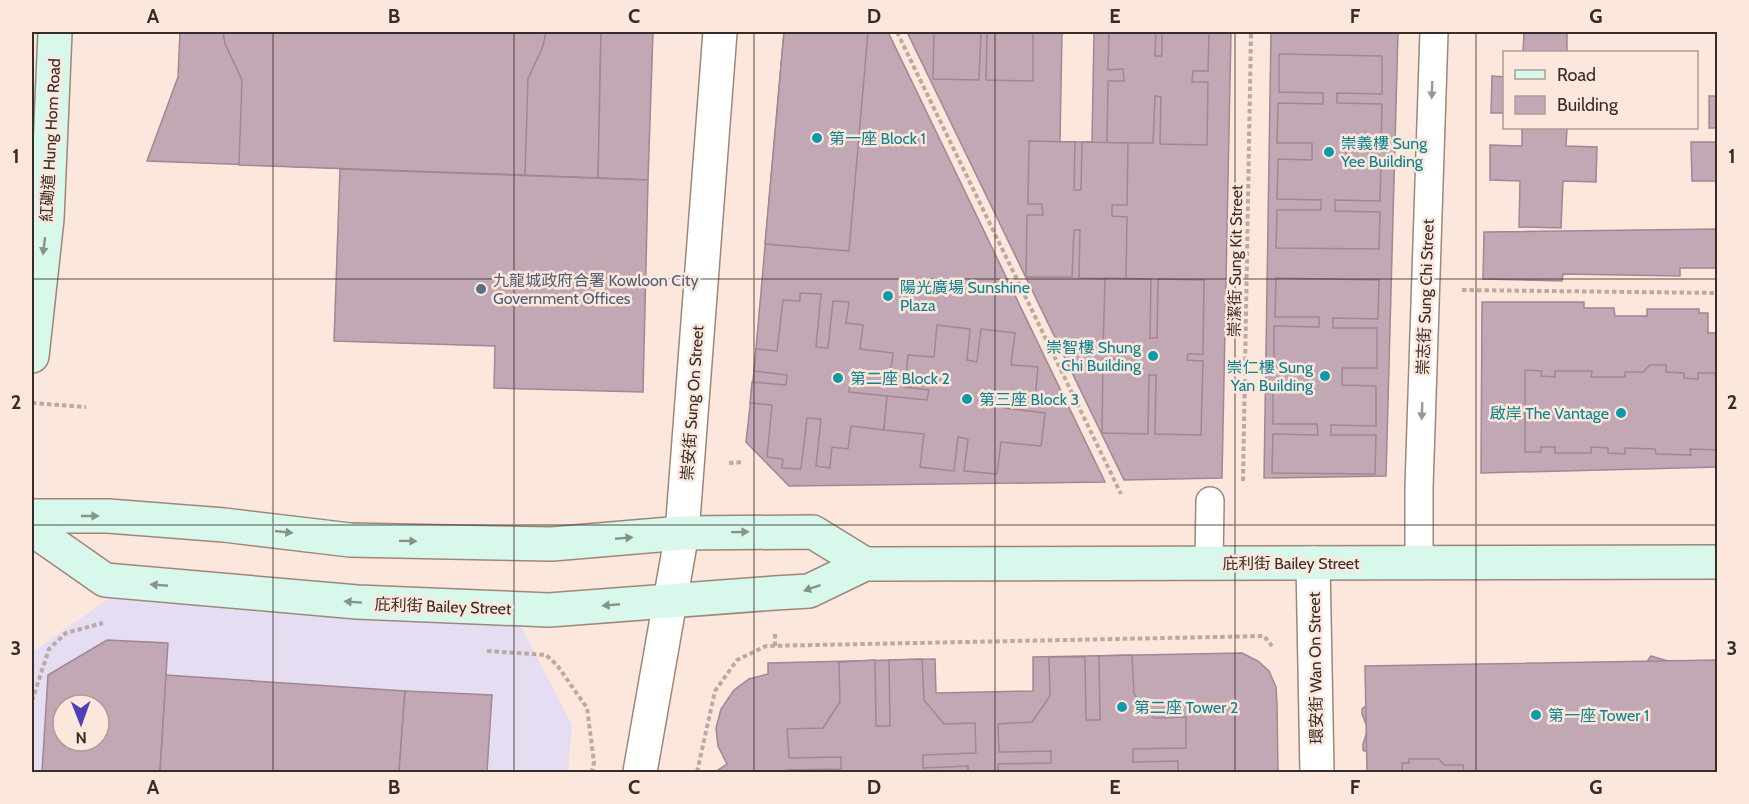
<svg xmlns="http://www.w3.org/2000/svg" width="1749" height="804" font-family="Cabin,'Noto Sans TC',sans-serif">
<rect width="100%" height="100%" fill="#fce7dc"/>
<!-- education -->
<path fill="#e5def3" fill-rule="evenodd" d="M111,597l406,21 55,107 -4,47h-536v-120zM63,705h36v36h-36z"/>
<!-- building -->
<g fill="#c2a8b5" stroke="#9f8793" stroke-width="1.5" fill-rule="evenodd">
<polygon points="180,32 601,32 598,178 147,161 178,77"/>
<polygon points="223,32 546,32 543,46 528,79 525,175 239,165 242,80 225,44"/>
<polygon points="601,32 653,32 648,180 598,178"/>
<polygon points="784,32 888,32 1105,482 789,486 746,442 754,371"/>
<polygon points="784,32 868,32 849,251 765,244"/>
<polygon points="907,32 1062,32 1060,142 1092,142 1094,32 1231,32 1222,478 1124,480"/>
<polygon points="934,32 1033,32 1033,81 986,80 987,33 981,32 979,80 933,79"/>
<polygon points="1109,32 1156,32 1155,56 1162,56 1162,32 1209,32 1208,71 1193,71 1192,82 1208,82 1207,145 1160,144 1161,97 1155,96 1153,143 1107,143 1108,81 1124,81 1123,69 1108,70"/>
<polygon points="1271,32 1398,32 1386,476 1264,478"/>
<polygon points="1524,32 1567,32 1567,52 1523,52"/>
<polygon points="1279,54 1382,56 1382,94 1337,93 1337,103 1382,104 1381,144 1346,144 1346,160 1381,161 1380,201 1335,200 1335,211 1380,212 1379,249 1276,248 1277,210 1321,210 1321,200 1277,199 1278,159 1312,160 1312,143 1277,143 1278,103 1323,104 1323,93 1279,92"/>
<polygon points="1492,76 1504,77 1504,113 1491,113"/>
<rect x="1709" y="96" width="9" height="32"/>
<polygon points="1522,128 1567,128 1566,146 1597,147 1596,182 1563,181 1561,228 1519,227 1520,181 1490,180 1490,145 1522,146"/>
<polygon points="1029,141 1075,142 1074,190 1081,190 1082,142 1128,143 1127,205 1112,205 1112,216 1127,217 1126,279 1079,278 1080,230 1074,230 1072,277 1026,277 1027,215 1043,215 1042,204 1028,204"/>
<polygon points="1691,142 1718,142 1718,181 1692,181"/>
<polygon points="340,169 648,180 643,392 494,388 495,346 334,341"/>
<polygon points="1718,229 1718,268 1680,268 1680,276 1563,274 1562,281 1483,279 1484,232"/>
<polygon points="1105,278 1151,279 1150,338 1157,338 1158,279 1204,280 1203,354 1188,354 1187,360 1203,361 1201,435 1155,434 1156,375 1149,375 1148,434 1102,433 1103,359 1119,359 1119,353 1103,352"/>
<polygon points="1276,278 1379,280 1378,319 1333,318 1333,328 1377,328 1377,368 1342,368 1342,385 1376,386 1376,426 1331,425 1331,435 1376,435 1375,474 1272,473 1273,434 1318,435 1317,424 1273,424 1273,384 1308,385 1308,367 1274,367 1274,326 1319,327 1319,317 1275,317"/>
<polygon points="800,293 821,294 816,347 828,348 833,301 849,302 846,323 863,325 860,349 893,353 889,385 850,381 849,392 887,396 884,430 851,426 848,449 832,447 830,468 816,466 821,419 807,418 801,469 782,468 783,459 767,457 772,405 750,403 752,382 786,385 787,375 754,371 756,349 777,351 783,300 800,301"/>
<polygon points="1482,302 1584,302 1584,308 1614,308 1615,316 1647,316 1647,309 1699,309 1699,313 1708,313 1708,333 1718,333 1718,467 1481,473"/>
<polygon points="937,325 970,329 967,360 977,362 981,329 1015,333 1011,365 1038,367 1035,400 1007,397 1005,408 1045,413 1041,446 1001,442 997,474 964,471 968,439 958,437 954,471 920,467 924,434 884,430 887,396 927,400 929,390 905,387 908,355 934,357"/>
<polygon points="1650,365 1666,365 1666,372 1684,373 1684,378 1698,379 1698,373 1715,373 1715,376 1718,376 1718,450 1690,449 1691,455 1656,454 1655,449 1625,448 1625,454 1608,453 1608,448 1591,447 1591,453 1555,453 1555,447 1541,447 1541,452 1525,452 1525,370 1542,371 1541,376 1555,377 1555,371 1592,371 1591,377 1625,377 1625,372 1643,372"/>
<path d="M107,640l61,3 -8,129h-118l6,-97zM63,705h36v36h-36z"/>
<polygon points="1242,653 1258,661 1269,671 1276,687 1277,704 1278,772 715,772 727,764 718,746 716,728 721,709 734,690 749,679 768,674 768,663 935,659 936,693 1033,691 1033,657"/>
<polygon points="1132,655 1134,694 1154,718 1186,717 1186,748 1133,749 1133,762 1178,761 1178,772 998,772 998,764 1051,763 1051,751 999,752 998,724 1032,722 1050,696 1049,657 1085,657 1086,720 1100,720 1099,656"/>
<polygon points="1651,656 1675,663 1675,667 1718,667 1718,695 1702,695 1702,700 1708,707 1708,716 1705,720 1705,728 1718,728 1718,756 1678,757 1678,762 1652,769 1649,767 1649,751 1635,751 1635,761 1632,765 1608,759 1608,754 1542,754 1540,766 1535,766 1520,761 1505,767 1499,767 1498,755 1472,755 1472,750 1458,750 1459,765 1444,765 1439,759 1409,759 1409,763 1402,763 1402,772 1375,772 1375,751 1364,751 1363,750 1363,744 1368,729 1362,714 1362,709 1364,707 1374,707 1374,681 1423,680 1423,673 1441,668 1444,668 1445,671 1445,680 1465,679 1465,669 1472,667 1487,672 1487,679 1516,678 1516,672 1531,667 1537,668 1538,678 1558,678 1558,669 1561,666 1580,670 1580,677 1609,677 1609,671 1624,665 1631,667 1631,676 1648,676 1648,660"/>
<polygon points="922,659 924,700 944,724 975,723 976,753 923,755 923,768 968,766 968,772 788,772 788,770 841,769 841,757 789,758 787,729 823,728 840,702 839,662 875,660 876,726 890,726 889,660"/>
<polygon points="1718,660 1718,772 1367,772 1365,666"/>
<polygon points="166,675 405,691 399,772 160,772"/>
<polygon points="405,691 492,695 487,772 399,772"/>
<polygon points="1409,759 1439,759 1444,765 1463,765 1464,772 1402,772 1402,763 1409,763"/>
</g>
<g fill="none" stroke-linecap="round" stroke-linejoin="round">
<!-- lane casing -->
<g stroke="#9e877a" stroke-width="30">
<g id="lane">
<polyline points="1209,563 1210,501"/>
<polyline points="1419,563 1419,487 1434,32"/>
</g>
</g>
<!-- street casing -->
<g stroke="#9e877a" stroke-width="36">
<g id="street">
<polyline points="1313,563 1317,772"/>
<polyline points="640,772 682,533 720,32"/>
</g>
</g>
<!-- secondary casing -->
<g stroke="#9e877a" stroke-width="36">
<g id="secondary">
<polyline points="32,356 47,219 55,32"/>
<polyline points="32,516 108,516 224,525 350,540 552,544 682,533 813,532 865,564"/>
<polyline points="32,529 105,580 357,602 549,610 775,593 809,591 865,564 1718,562"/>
</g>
</g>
<!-- path -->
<g stroke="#bcaaa1" stroke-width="4" stroke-dasharray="4.5 3" stroke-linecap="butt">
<polyline points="897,32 1121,494"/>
<polyline points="1462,290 1718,293"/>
<polyline points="32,403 86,407"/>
<polyline points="729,463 743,462"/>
<polyline points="1243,481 1251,32"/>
<polyline points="775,646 775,632"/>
<polyline points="487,651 546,655 557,665 587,708 594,762 592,772"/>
<polyline points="32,701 49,649 66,633 103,623"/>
<polyline points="697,772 715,691 737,660 766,646 1264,636 1272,646"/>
</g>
<!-- lane -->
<use href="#lane" stroke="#fff" stroke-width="27"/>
<!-- street -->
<use href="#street" stroke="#fff" stroke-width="33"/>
<!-- secondary -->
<use href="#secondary" stroke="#d7f8ea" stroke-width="33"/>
</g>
<!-- one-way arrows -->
<defs><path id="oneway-solid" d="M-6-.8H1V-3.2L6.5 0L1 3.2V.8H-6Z" transform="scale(1.5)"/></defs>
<g fill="#9b9694">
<use href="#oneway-solid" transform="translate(1432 90) rotate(92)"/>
<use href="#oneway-solid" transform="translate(1422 411) rotate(92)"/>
</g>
<g fill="#879289">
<use href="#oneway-solid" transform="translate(44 246) rotate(97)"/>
<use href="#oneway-solid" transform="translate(90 516)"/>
<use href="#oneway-solid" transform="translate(284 532) rotate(6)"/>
<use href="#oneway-solid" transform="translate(740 532) rotate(-1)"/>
<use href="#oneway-solid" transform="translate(624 538) rotate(-5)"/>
<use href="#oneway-solid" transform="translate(408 541) rotate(1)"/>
<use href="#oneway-solid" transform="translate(159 585) rotate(-175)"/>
<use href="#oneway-solid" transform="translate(812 588) rotate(161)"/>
<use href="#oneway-solid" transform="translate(353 602) rotate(-176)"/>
<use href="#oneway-solid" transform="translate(611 605) rotate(175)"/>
</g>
<!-- grid -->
<path fill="none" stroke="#372d28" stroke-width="1.5" stroke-opacity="0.55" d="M273,32v740M514,32v740M754,32v740M995,32v740M1235,32v740M1476,32v740M32,279h1686M32,525h1686"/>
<!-- markers -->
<g fill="#0f9aa8" stroke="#fce7dc" stroke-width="2">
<circle cx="817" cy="138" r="6"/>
<circle cx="1329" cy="152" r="6"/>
<circle cx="888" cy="296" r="6"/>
<circle cx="1153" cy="356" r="6"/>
<circle cx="1325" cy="376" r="6"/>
<circle cx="838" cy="378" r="6"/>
<circle cx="967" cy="399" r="6"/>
<circle cx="1621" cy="413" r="6"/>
<circle cx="1122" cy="707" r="6"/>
<circle cx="1536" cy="715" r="6"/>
</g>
<circle fill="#5c6f8a" stroke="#fce7dc" stroke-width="2" cx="481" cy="289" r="6"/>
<g text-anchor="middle" stroke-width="5" stroke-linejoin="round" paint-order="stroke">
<!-- culture labels -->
<g font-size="16" fill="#0d838f" stroke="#fce7dc" text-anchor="start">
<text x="829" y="144">第一座 Block 1</text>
<text x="1341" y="149">崇義樓 Sung<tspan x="1341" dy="18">Yee Building</tspan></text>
<text x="900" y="293">陽光廣場 Sunshine<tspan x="900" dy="18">Plaza</tspan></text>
<text x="1141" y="353" text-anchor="end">崇智樓 Shung<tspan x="1141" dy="18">Chi Building</tspan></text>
<text x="1313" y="373" text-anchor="end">崇仁樓 Sung<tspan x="1313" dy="18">Yan Building</tspan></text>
<text x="850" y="384">第二座 Block 2</text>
<text x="979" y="405">第三座 Block 3</text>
<text x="1609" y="419" text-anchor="end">啟岸 The Vantage</text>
<text x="1134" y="713">第二座 Tower 2</text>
<text x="1548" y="721">第一座 Tower 1</text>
</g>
<!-- street labels -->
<g font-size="16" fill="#372d28" stroke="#fce7dc">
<text transform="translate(50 140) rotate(-87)" y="6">紅磡道 Hung Hom Road</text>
<text transform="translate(1235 261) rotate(-89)" y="6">崇潔街 Sung Kit Street</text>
<text transform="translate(1425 297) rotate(-88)" y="6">崇志街 Sung Chi Street</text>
<text transform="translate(692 403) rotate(-86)" y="6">崇安街 Sung On Street</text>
<text x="1291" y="569">庇利街 Bailey Street</text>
<text transform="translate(443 606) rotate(2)" y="6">庇利街 Bailey Street</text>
<text transform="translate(1315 668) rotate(-91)" y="6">環安街 Wan On Street</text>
</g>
<!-- service labels -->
<g font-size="16" fill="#4e5e75" stroke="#fce7dc" text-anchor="start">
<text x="493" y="286">九龍城政府合署 Kowloon City<tspan x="493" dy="18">Government Offices</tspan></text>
</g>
</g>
<!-- border -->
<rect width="1749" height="804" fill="none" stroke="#fce7dc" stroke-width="66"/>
<!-- legend -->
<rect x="1503" y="51" width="195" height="78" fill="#fce7dc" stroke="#ad9d94" stroke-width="1.5"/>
<rect x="1515" y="70" width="30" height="9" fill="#d7f8ea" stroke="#ad9d94" stroke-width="1.5"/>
<text x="1557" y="81" font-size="18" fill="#372d28">Road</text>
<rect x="1515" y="96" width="30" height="18" fill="#c2a8b5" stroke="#ad9d94" stroke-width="1.5"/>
<text x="1557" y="111" font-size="18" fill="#372d28">Building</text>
<!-- north arrow -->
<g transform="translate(81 723) rotate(179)"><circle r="28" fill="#fce7dc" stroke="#ad9d94" stroke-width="1.5"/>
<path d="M0-4.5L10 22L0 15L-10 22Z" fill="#4d40b7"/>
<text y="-9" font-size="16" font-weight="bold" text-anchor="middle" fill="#372d28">N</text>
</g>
<rect x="33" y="33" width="1683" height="738" fill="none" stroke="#372d28" stroke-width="2"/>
<g font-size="20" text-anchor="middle" font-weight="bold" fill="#372d28">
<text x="153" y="23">A</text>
<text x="394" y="23">B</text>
<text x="634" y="23">C</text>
<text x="874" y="23">D</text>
<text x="1115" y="23">E</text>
<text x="1355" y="23">F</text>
<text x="1596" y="23">G</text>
<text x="16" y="163">1</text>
<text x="1732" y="163">1</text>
<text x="16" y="409">2</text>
<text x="1732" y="409">2</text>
<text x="16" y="655">3</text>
<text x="1732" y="655">3</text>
<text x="153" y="794">A</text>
<text x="394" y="794">B</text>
<text x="634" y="794">C</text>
<text x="874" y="794">D</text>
<text x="1115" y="794">E</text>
<text x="1355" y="794">F</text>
<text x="1596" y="794">G</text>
</g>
</svg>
